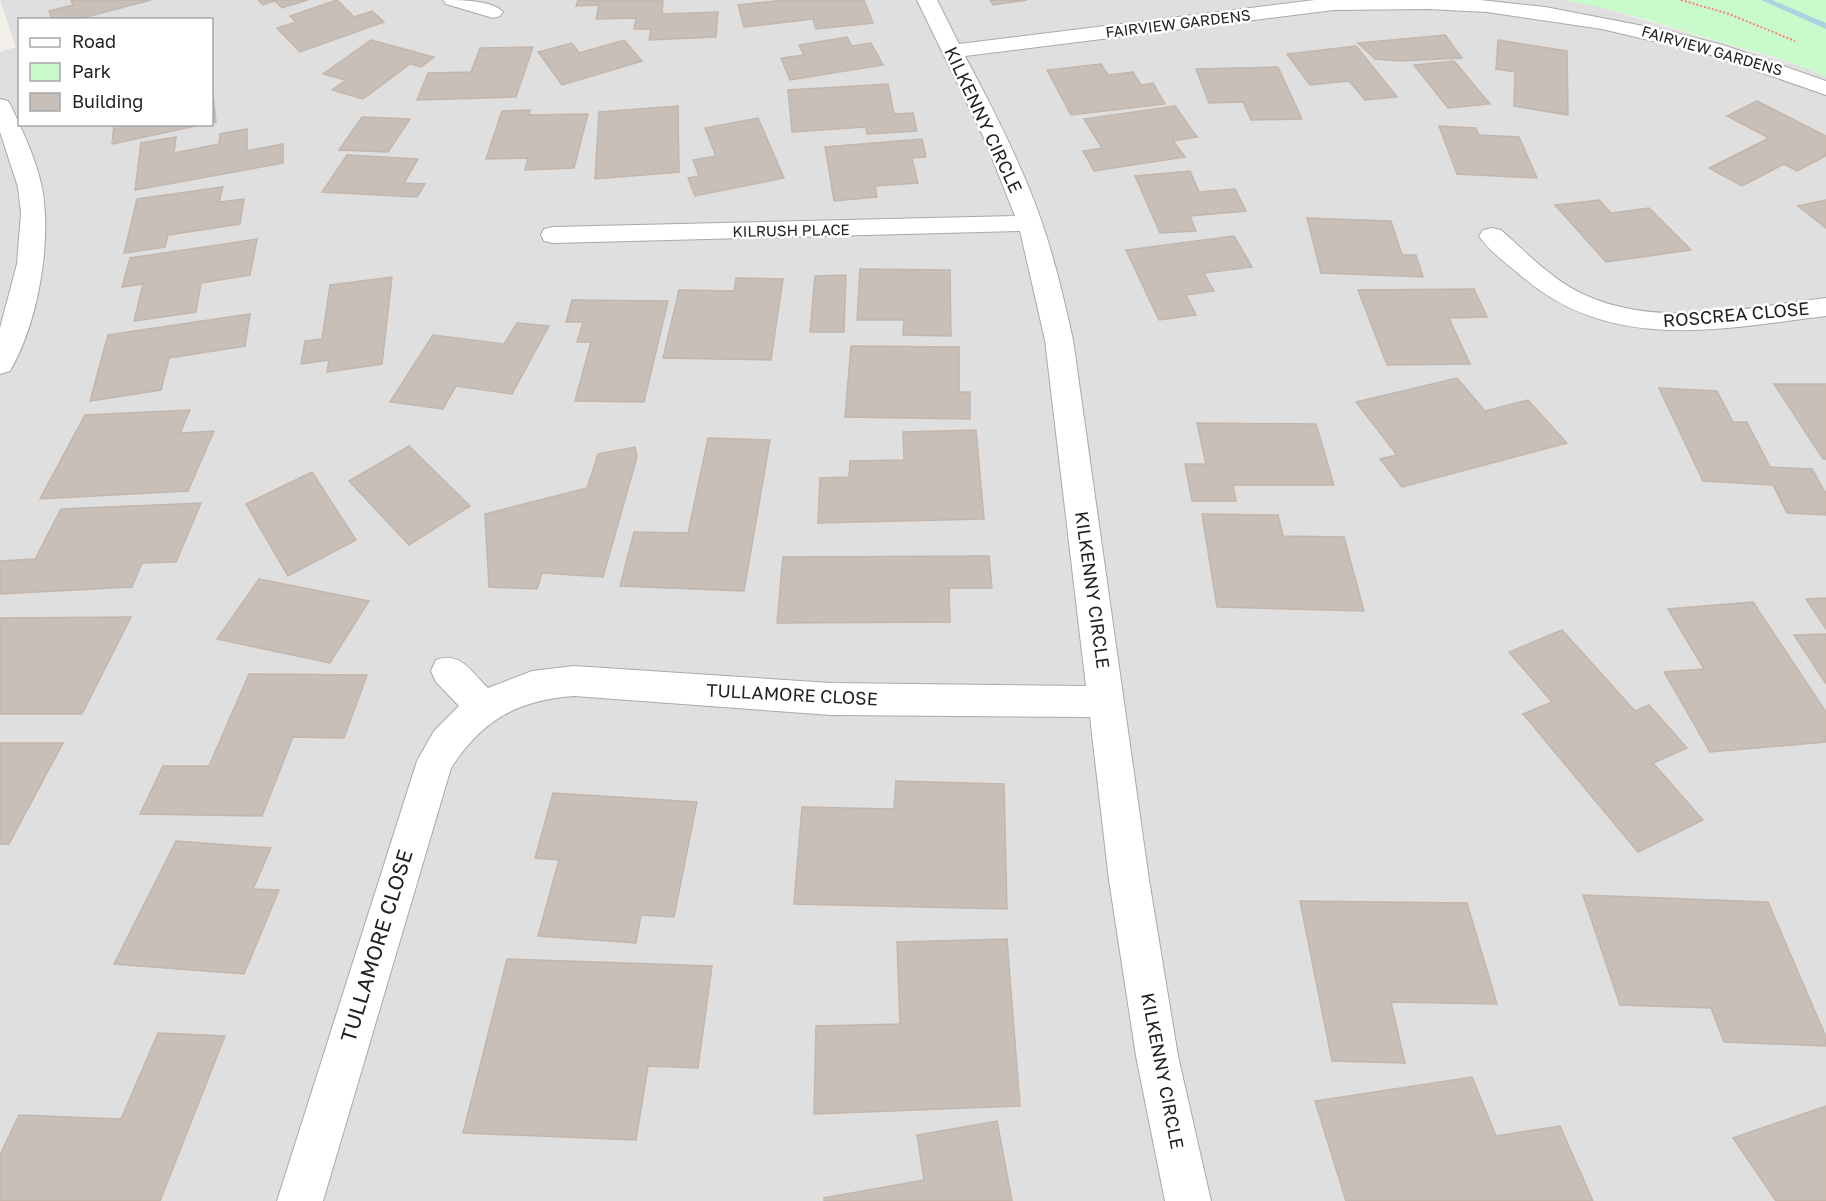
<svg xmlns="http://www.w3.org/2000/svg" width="1826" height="1201" font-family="'Golos Text',sans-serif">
<rect width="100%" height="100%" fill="#f2efe9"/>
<!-- residential -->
<path fill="#e0dfdf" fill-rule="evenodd" d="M0,0h1563l26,4 217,64 20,9v1124h-1826v-1149l16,-5zM20,20h192v104h-192z"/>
<!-- park -->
<path fill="#c8facc" d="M1563,0h263v77c-36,-17 -76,-26 -115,-38 -48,-14 -97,-31 -148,-39z"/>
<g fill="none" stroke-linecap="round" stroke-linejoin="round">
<!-- stream -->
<polygon fill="#aad3df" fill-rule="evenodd" points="1761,0 1772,0 1826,23 1826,29"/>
</g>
<!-- building -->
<g fill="#c7bfb8" stroke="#c4b6ab" stroke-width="1.5">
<polygon points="71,0 151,0 75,20 52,20 49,11 73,5"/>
<polygon points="258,0 308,0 282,8 275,1 263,5"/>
<polygon points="337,0 354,17 372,11 384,22 300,52 277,28 296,22 290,16"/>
<polygon points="578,0 663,0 662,14 718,12 716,37 649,40 651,29 634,29 636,18 596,19 599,5 576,6"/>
<polygon points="785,0 864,0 873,23 816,29 813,19 744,27 738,5"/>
<polygon points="990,0 1027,0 993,5"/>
<polygon points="1445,35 1462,58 1400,61 1375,59 1358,43"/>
<polygon points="847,37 852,46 871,43 883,65 790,80 781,58 804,55 799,45"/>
<polygon points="371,40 434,57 421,67 410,64 363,99 332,90 346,80 323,74"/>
<polygon points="624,40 642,61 562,85 538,52 572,43 579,53"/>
<polygon points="1498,40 1567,51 1568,115 1514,106 1515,72 1496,69"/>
<polygon points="1356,46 1397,97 1365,100 1349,81 1310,85 1287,54"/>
<polygon points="533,47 516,97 417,100 428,73 471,72 480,48"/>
<polygon points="1454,61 1490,104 1448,108 1414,65"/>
<polygon points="1101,64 1108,75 1133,72 1141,85 1153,83 1165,104 1071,115 1047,70"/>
<polygon points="1278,67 1302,119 1251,120 1243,102 1209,103 1196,69"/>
<polygon points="888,84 894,114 913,113 917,131 867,134 866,127 792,132 788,90"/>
<polygon points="212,85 216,122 212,123"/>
<polygon points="1757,101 1826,136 1826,156 1797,171 1784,164 1742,186 1709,168 1769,138 1727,116"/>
<polygon points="678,106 679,172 595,179 599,112"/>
<polygon points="1175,106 1197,137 1173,141 1185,157 1094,171 1083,151 1102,148 1084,119"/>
<polygon points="530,110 529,115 588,114 574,168 525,170 528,158 486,159 502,111"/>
<polygon points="362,117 410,119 388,152 339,150"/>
<polygon points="758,118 784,178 695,196 688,178 699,176 693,160 716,156 705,128"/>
<polygon points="114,124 205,124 112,144"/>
<polygon points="1439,126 1476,128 1479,135 1519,137 1537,178 1457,174"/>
<polygon points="247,129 247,151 283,144 283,163 135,190 141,143 176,137 174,153 219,144 220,134"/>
<polygon points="922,139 926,157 912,158 918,183 875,186 877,197 834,201 825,147"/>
<polygon points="347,155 418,159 404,183 425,184 417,197 322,192"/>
<polygon points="1190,171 1199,192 1235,189 1246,211 1190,216 1196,231 1160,233 1135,176"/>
<polygon points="223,187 219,202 244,199 240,224 168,235 165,247 124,253 137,199"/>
<polygon points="1599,200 1611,213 1649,208 1691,250 1606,262 1555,205"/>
<polygon points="1826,200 1826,228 1798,206"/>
<polygon points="1307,218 1391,221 1402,255 1416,255 1423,277 1321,273"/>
<polygon points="1234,236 1252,267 1204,273 1214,291 1186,295 1196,315 1159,320 1126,250"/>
<polygon points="257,239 250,275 201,283 196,312 134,321 143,284 122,287 130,258"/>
<polygon points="860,269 950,270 951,336 903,335 904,320 857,320"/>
<polygon points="846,275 844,332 810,332 815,276"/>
<polygon points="392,277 382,364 327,372 329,360 301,364 305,341 322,339 330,285"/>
<polygon points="736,278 783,279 771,360 663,358 679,290 734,291"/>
<polygon points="1474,289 1487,317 1449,318 1470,364 1387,365 1358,290"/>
<polygon points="572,300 668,301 644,402 575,401 591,342 577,342 583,322 566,322"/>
<polygon points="250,314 245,346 169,358 161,390 90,401 108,335"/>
<polygon points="517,323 549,326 512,394 456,386 443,409 390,402 433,335 504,344"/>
<polygon points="851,346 959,347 959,392 970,392 970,419 845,417"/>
<polygon points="1457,378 1485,411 1528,400 1567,443 1402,487 1380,459 1397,455 1356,402"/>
<polygon points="1774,384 1826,384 1826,459 1823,459"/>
<polygon points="1659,388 1717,391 1733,422 1747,422 1770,467 1812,469 1826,494 1826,515 1787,513 1773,485 1703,481"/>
<polygon points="190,410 180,433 214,431 188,491 40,499 85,415"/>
<polygon points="1197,423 1316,424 1334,485 1233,485 1236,501 1192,501 1185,464 1206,464"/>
<polygon points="976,430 984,519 818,523 820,478 849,477 850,461 904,460 903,432"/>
<polygon points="708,438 770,440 744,591 620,586 634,532 688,533"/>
<polygon points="409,446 470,506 409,545 349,481"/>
<polygon points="635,447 637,457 603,577 542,573 537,589 489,587 485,514 587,488 598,454"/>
<polygon points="312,472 356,540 288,576 246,504"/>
<polygon points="201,503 176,562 142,563 132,587 0,594 0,561 35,559 61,509"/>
<polygon points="1202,514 1278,515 1283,536 1344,537 1364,611 1217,607"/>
<polygon points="989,556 992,588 949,588 950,622 777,623 783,557"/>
<polygon points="259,579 369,601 330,663 217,639"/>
<polygon points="1826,598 1826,629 1806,599"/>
<polygon points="1753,602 1826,712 1826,742 1710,752 1664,672 1704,669 1668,609"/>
<polygon points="131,617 82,714 0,714 0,618"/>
<polygon points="1562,630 1635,711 1649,705 1687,748 1653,763 1703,820 1638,852 1523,714 1552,702 1509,652"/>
<polygon points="1826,634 1826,684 1794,635"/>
<polygon points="249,674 367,675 344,738 293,737 262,816 140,814 163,766 209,766"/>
<polygon points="0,743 63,743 9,844 0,844"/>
<polygon points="896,781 1004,784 1007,909 794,904 802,807 894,809"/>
<polygon points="553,793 697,802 674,917 641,915 636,943 538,936 559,860 535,858"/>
<polygon points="176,841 271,848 253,889 279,890 244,974 114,964"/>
<polygon points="1583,895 1768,902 1826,1037 1826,1046 1724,1042 1711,1008 1620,1005"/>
<polygon points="1300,901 1467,903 1497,1004 1391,1002 1405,1063 1332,1061"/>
<polygon points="1007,939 1020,1106 814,1114 816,1026 900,1024 897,942"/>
<polygon points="507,959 712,966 698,1068 648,1066 636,1140 463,1133"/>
<polygon points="158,1033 225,1036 160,1201 0,1201 0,1155 19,1115 121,1119"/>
<polygon points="1472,1077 1496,1136 1560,1126 1593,1201 1346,1201 1315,1101"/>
<polygon points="1826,1106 1826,1201 1776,1201 1733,1138"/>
<polygon points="997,1121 1012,1201 824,1201 824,1198 924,1180 917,1135"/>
</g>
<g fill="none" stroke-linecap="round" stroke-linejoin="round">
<!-- street casing -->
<g stroke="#a9a9a9" stroke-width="2">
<g id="street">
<path d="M443,0c17,0 49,0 60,12l-3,4 -7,2 -47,-14z"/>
<path d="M917,0h20l22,44 356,-44h165l65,7 114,22 64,16 103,36v14l-118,-41 -106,-25 -115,-17 -59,-3 -94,1 -369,46c24,45 47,90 66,137 19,47 31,97 42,147l76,540 29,176 33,145h-46l-29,-145 -27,-176 -19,-163 -259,-2 -257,-19c-56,4 -92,24 -123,72l-128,433h-46l140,-440 17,-30 25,-25 -23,-24 -5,-11 5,-11c25,-9 35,12 52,28l44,-17 42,-5 257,17 255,3 -41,-346 -25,-109 -467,12 -9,-2 -3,-6 3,-6 9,-2 462,-11 -31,-78z"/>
<path d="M0,99l8,2 3,5c12,26 25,53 31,82 10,54 -4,135 -32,183l-10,3v-46l17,-64 4,-51 -3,-26 -18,-55z"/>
<path d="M1492,228l9,2c26,23 52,51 84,65 74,34 163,12 241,3v18c-108,13 -217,38 -307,-42 -13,-11 -30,-23 -40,-38l4,-6z"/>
</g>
</g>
<!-- path -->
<polyline stroke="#fa8072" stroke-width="2" stroke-dasharray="2 2" stroke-linecap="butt" points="1681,0 1729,14 1795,41"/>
<!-- street -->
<use href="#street" fill="#fff" fill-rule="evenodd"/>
</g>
<g text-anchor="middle" stroke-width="5" stroke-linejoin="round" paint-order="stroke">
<!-- far-street labels -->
<g font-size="15" fill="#222" stroke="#fff">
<text transform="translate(1178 24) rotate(-7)" y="5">FAIRVIEW GARDENS</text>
<text transform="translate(1712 51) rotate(16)" y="5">FAIRVIEW GARDENS</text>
<text transform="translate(791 231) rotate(-1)" y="5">KILRUSH PLACE</text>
</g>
<!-- street labels -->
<g font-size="18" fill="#222" stroke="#fff">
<text transform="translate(983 120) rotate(65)" y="6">KILKENNY CIRCLE</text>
<text transform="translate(1736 315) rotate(-5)" y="6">ROSCREA CLOSE</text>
<text transform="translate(1092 590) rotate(82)" y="6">KILKENNY CIRCLE</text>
<text transform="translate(792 695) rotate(3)" y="6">TULLAMORE CLOSE</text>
<text transform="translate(1162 1071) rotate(79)" y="6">KILKENNY CIRCLE</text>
</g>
<!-- near-street labels -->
<g font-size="21" fill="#222" stroke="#fff">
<text transform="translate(377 946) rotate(-73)" y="7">TULLAMORE CLOSE</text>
</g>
</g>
<!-- legend -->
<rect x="18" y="18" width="195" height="108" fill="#ffffff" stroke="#a7a7a7" stroke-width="1.5"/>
<rect x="30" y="38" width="30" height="9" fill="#ffffff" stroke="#a7a7a7" stroke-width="1.5"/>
<text x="72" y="48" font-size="18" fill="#222222">Road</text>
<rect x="30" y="63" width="30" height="18" fill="#c8facc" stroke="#a7a7a7" stroke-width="1.5"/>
<text x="72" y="78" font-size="18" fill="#222222">Park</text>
<rect x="30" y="93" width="30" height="18" fill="#c7bfb8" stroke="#a7a7a7" stroke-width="1.5"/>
<text x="72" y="108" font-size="18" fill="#222222">Building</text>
</svg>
